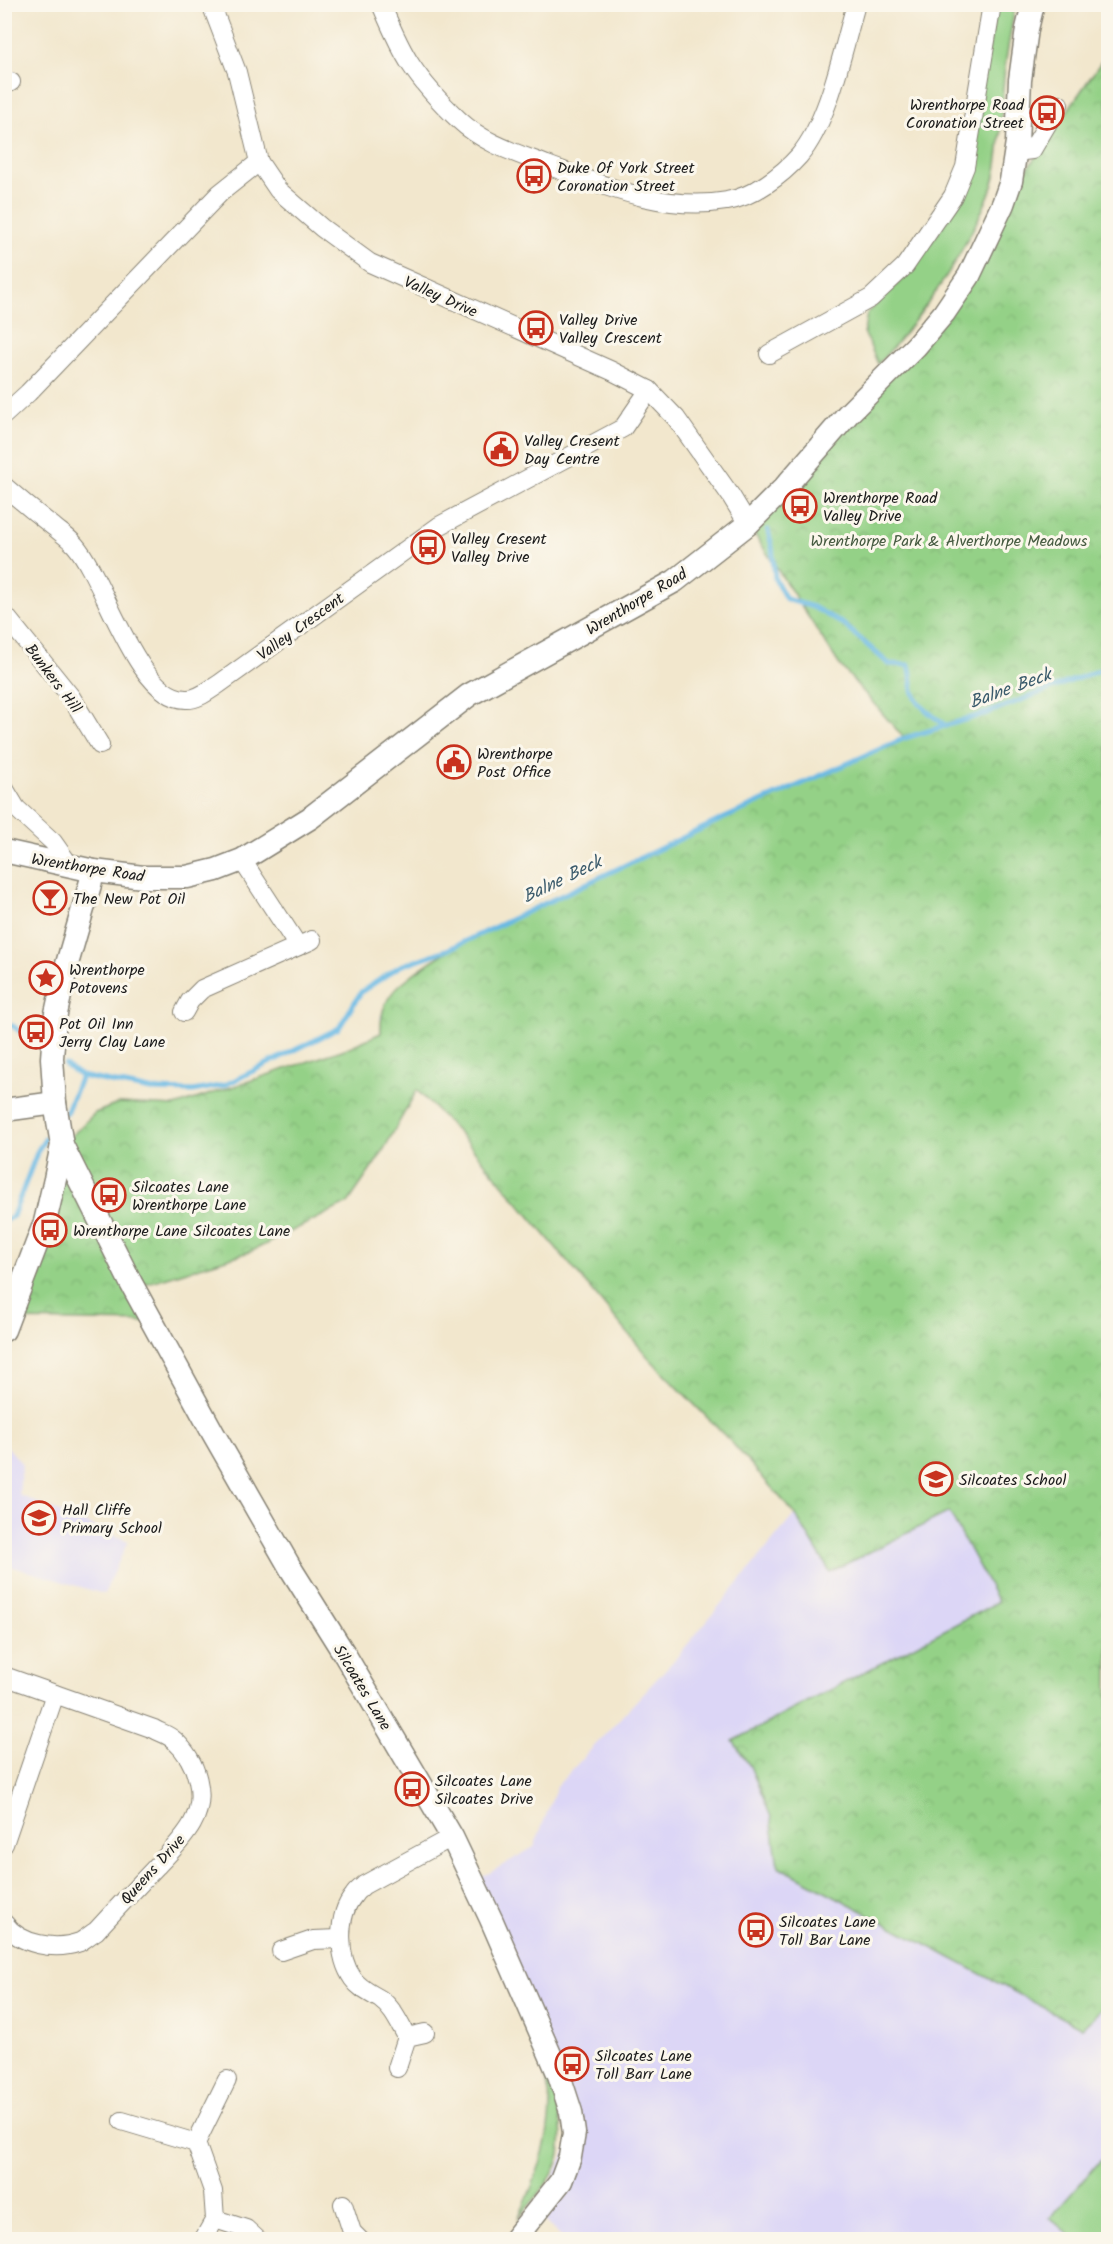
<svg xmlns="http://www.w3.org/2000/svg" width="1113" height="2244" font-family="Kalam,sans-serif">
<defs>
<pattern id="park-crowns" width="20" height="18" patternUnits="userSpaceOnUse" patternTransform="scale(1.5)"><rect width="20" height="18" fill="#94d187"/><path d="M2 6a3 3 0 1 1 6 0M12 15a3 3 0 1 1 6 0" fill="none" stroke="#7fb374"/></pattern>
</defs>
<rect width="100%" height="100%" fill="#fbf7ec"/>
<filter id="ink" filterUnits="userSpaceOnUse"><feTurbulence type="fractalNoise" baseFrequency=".0167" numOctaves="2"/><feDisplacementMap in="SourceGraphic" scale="12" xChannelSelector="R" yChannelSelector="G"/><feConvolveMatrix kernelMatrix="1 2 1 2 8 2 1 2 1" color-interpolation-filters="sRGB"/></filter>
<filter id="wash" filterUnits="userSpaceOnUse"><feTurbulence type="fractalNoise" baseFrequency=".008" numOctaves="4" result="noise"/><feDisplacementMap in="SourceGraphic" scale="24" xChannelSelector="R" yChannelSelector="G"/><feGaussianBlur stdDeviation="1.35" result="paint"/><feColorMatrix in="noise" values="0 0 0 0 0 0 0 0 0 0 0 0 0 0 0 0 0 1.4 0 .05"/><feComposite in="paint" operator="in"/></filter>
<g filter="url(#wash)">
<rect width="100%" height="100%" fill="#f2e7cd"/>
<!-- built -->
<g fill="#dcd6f6">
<polygon points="1108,667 1108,2239 564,2240 537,2213 574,2133 474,1882 534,1847 557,1786 677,1657 795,1514 733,1444 648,1357 468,1143 417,1090 380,1018 386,1001 403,983 449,949 720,820"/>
<polygon points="5,1444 22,1464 19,1495 128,1541 104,1594 7,1565 4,1556"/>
</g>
<!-- grass -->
<g fill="#94d187" stroke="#587652" stroke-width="1.5">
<path d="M997,5h18c-3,24 -9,47 -11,72 -3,33 -2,67 -9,99 -4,18 -13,35 -21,51 -25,50 -58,96 -96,137l-14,-32 3,-19 43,-41 49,-70z"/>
<path d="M545,2075l4,1c10,33 21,67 3,99 -9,16 -23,30 -34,44 17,-37 32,-75 32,-116 0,-9 -3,-19 -5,-28z"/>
<polygon points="1108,2152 1108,2239 1074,2239 1050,2218"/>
</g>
<!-- park -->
<path fill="url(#park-crowns)" stroke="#587652" stroke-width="1.5" d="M1108,52v1952l-26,24 -304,-162 -7,-49 -21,-51 -17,-25 265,-139 -49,-90 -119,60 -35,-58 -62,-70 -85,-87 -180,-214 -51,-53 -37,66 -32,47 -96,48 -117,36 17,35 -143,-2 53,-175 33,-32 25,-10 55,3 170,-57 36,-16c-1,-22 5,-37 22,-51 49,-41 111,-63 167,-91 111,-52 222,-103 334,-153l-65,-74 -91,-140 168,-178 87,-142z"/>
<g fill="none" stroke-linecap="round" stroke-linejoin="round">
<!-- stream -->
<g stroke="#69b9e4" stroke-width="5">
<path d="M768,530l4,17 3,32 11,20 27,8 30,17 46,40 20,1c3,9 2,16 4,25 3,16 21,26 33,36"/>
<polyline points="4,1024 13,1026 32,1041"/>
<polyline points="65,1065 81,1076 150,1090 193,1091 225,1085 339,1028 361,992 400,966 449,949 720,820 905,738 987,713 1108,667"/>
<polyline points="66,1113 81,1076"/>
<polyline points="4,1222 13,1216 38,1150 45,1139"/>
</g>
</g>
</g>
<g filter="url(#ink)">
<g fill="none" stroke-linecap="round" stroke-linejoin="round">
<!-- minor casing -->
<g stroke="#878274" stroke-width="20">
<g id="minor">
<polyline points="211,4 237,72 259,162 278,190 322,228 370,263 612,371 649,390 676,418 731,496 748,524"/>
<path d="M381,4c9,21 18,43 30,61 13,20 31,39 48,55 24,23 57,33 88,45 57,21 118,47 180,36 26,-4 55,-26 72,-45 30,-35 44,-107 57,-152"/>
<polyline points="4,85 11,82"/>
<polyline points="1015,152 1032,150 1059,104"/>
<polyline points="769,354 871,298 905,266 953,196 965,167 992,4"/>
<polyline points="4,415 28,393 220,193 259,162"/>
<path d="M4,486c16,14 33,28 50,41 7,6 15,11 21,18 30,34 61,153 111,154 12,1 23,-9 33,-15l220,-158 184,-98 26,-38"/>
<polyline points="4,614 71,697 100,745"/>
<polyline points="4,788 16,808 53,842 70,866"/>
<polyline points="242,860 298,946"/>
<polyline points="184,1012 190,1001 202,989 312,940"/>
<path d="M4,1676l150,53c7,4 15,6 20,11 23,21 34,56 18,84 -9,16 -23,29 -36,43 -20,21 -40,42 -60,64 -5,3 -11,8 -16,11 -25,9 -60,3 -76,-19"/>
<polyline points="4,1844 55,1694"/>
<polyline points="281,1951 313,1940 340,1939"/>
<path d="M407,2037c-8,-14 -14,-29 -27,-38 -10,-6 -20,-10 -27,-20 -15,-21 -17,-63 1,-84 2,-4 7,-7 10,-10l88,-48"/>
<polyline points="397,2068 407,2037 425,2033"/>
<polyline points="122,2121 196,2143 213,2191 215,2219 203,2240"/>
<polyline points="196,2143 227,2080"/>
<polyline points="343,2204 352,2232 360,2240"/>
<polyline points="215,2219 246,2229 258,2240"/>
</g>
</g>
<!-- tertiary casing -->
<g stroke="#878274" stroke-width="25">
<g id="tertiary">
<polyline points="4,851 94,871 143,877 187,877 216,870 242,860 310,818 469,695 675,581 748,524 785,487 848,414 916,346 944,313 969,276 1003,204 1011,181 1017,142 1020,80 1027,29 1033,4"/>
<polyline points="4,1110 55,1103"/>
<polyline points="62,1145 131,1283 213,1433 291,1569 345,1655 452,1837 491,1919 559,2075 571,2112 574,2133 570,2157 561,2181 514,2240"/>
<polyline points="4,1330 45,1222 55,1179 62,1145 55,1103 52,1058 55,1018 67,964 94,871"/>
</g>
</g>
<!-- minor -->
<use href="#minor" stroke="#fff" stroke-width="18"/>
<!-- tertiary -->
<use href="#tertiary" stroke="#fff" stroke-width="22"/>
</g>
</g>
<!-- icons -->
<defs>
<g id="bus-ring" transform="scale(1.725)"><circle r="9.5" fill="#fbf7ec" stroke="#c8321e" stroke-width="1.5"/><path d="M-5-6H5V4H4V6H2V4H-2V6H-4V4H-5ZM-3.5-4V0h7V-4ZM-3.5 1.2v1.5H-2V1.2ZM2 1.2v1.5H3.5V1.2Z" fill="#c8321e"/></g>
<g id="civic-ring" transform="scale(1.725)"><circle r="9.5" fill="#fbf7ec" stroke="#c8321e" stroke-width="1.5"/><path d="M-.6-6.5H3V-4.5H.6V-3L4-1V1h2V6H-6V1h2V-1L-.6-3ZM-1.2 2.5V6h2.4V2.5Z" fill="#c8321e"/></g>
<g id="bar-ring" transform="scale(1.725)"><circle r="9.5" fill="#fbf7ec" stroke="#c8321e" stroke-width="1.5"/><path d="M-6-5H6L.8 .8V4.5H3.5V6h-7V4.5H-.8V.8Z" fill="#c8321e"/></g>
<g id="sight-ring" transform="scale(1.725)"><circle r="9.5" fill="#fbf7ec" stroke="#c8321e" stroke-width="1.5"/><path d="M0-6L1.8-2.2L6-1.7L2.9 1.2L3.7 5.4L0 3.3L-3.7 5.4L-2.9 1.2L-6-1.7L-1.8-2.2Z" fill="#c8321e"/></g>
<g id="school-ring" transform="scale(1.725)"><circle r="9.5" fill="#fbf7ec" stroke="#c8321e" stroke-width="1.5"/><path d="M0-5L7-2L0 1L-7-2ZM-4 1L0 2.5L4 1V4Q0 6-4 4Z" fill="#c8321e"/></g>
</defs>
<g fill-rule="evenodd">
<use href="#bus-ring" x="1047" y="113"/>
<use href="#bus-ring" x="534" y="176"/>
<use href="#bus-ring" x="536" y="328"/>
<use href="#civic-ring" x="501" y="449"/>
<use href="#bus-ring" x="800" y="506"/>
<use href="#bus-ring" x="428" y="547"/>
<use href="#civic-ring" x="454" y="762"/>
<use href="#bar-ring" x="50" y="898"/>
<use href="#sight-ring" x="46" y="978"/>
<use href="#bus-ring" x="36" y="1032"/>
<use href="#bus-ring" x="109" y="1195"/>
<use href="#bus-ring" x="50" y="1230"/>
<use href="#school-ring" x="936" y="1479"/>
<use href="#school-ring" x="39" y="1518"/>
<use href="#bus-ring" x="412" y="1789"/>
<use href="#bus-ring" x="756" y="1930"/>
<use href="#bus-ring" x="572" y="2064"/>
</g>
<g text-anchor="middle" stroke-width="6" stroke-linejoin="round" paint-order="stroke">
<!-- poi labels -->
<g font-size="16" fill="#1c1c1c" stroke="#fbf7ec" text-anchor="start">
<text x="1024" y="110" text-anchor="end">Wrenthorpe Road<tspan x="1024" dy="18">Coronation Street</tspan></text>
<text x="557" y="173">Duke Of York Street<tspan x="557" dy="18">Coronation Street</tspan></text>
<text x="559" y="325">Valley Drive<tspan x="559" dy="18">Valley Crescent</tspan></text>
<text x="524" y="446">Valley Cresent<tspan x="524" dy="18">Day Centre</tspan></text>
<text x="823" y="503">Wrenthorpe Road<tspan x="823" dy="18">Valley Drive</tspan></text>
<text x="451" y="544">Valley Cresent<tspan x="451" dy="18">Valley Drive</tspan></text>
<text x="477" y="759">Wrenthorpe<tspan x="477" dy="18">Post Office</tspan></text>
<text x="73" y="904">The New Pot Oil</text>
<text x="69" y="975">Wrenthorpe<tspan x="69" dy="18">Potovens</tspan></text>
<text x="59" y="1029">Pot Oil Inn<tspan x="59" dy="18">Jerry Clay Lane</tspan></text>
<text x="132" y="1192">Silcoates Lane<tspan x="132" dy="18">Wrenthorpe Lane</tspan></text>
<text x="73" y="1236">Wrenthorpe Lane Silcoates Lane</text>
<text x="959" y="1485">Silcoates School</text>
<text x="62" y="1515">Hall Cliffe<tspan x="62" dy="18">Primary School</tspan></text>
<text x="435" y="1786">Silcoates Lane<tspan x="435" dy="18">Silcoates Drive</tspan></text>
<text x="779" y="1927">Silcoates Lane<tspan x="779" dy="18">Toll Bar Lane</tspan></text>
<text x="595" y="2061">Silcoates Lane<tspan x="595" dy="18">Toll Barr Lane</tspan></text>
</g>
<!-- street labels -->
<g font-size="16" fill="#1c1c1c" stroke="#fbf7ec">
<text transform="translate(441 296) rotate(24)" y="6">Valley Drive</text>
<text transform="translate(636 601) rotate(-31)" y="6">Wrenthorpe Road</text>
<text transform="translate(300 626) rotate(-36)" y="6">Valley Crescent</text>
<text transform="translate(54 678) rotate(53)" y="6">Bunkers Hill</text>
<text transform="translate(88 867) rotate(9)" y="6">Wrenthorpe Road</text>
<text transform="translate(363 1687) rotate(59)" y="6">Silcoates Lane</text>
<text transform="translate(152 1869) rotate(-48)" y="6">Queens Drive</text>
</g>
<!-- park labels -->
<g font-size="16" fill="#465b41" stroke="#fbf7ec">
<text x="949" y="546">Wrenthorpe Park &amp; Alverthorpe Meadows</text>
</g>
<!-- water labels -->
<g font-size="18" font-style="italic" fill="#3b5b6c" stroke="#fbf7ec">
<text transform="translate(1010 688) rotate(-20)" y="6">Balne Beck</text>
<text transform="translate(562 879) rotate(-26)" y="6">Balne Beck</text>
</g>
</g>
<!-- margin -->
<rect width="1113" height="2244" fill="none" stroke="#fbf7ec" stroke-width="24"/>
</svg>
